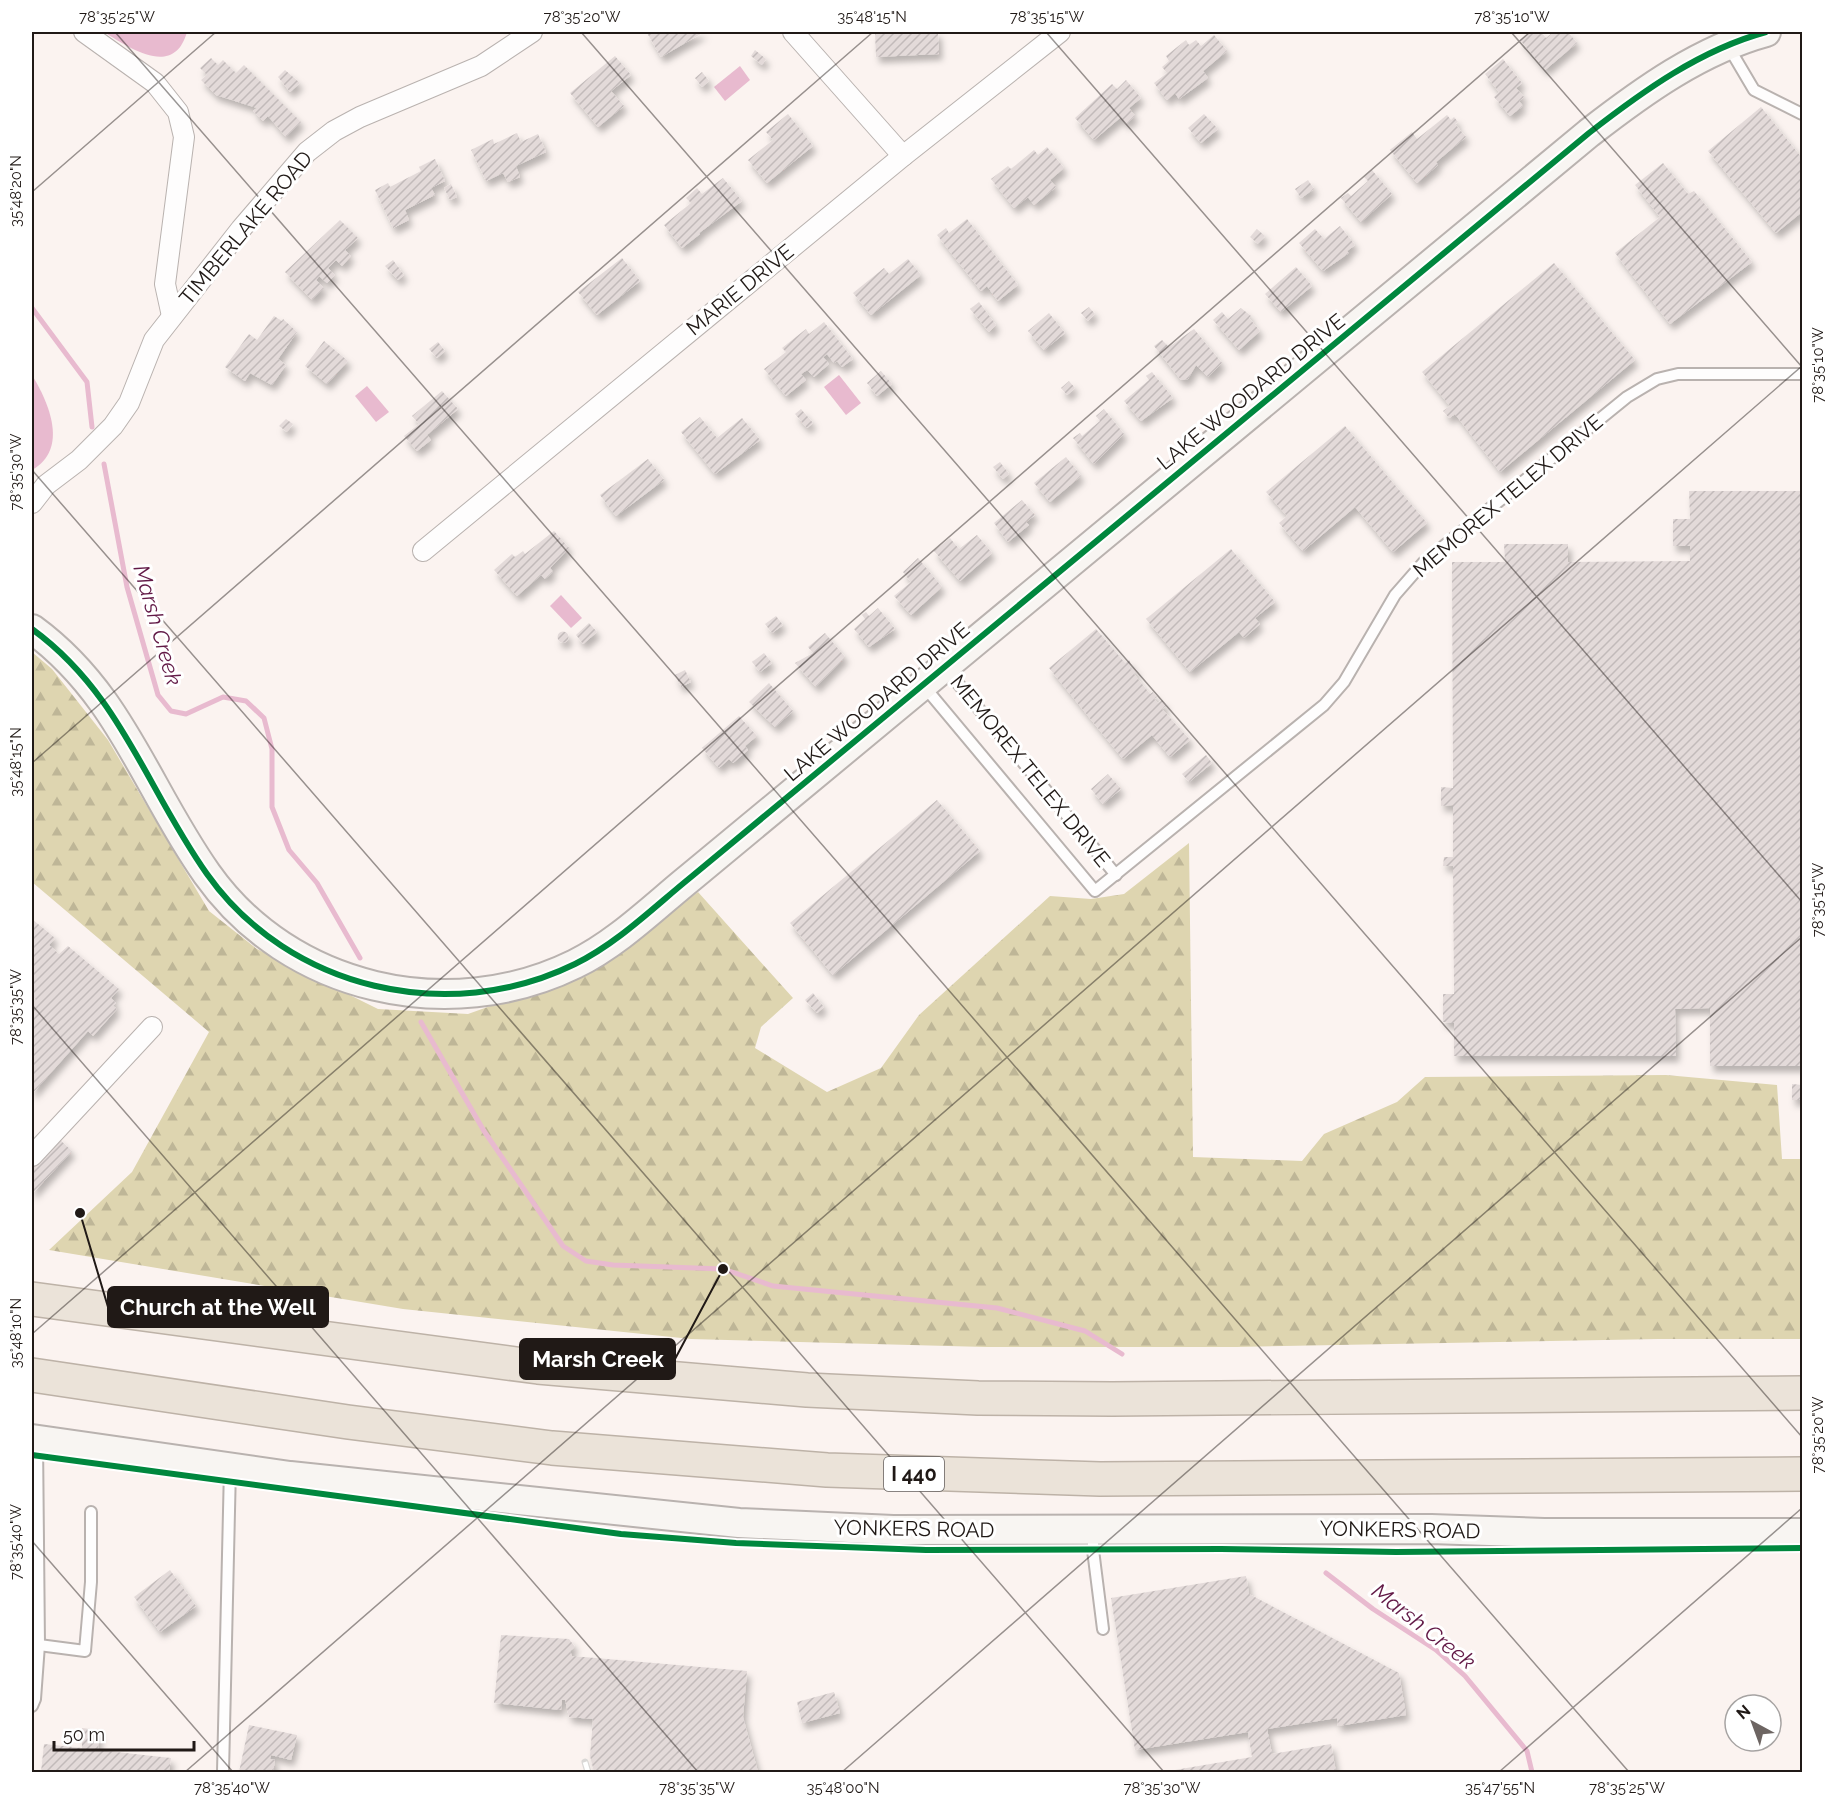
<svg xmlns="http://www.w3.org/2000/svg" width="1834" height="1804" font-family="Raleway,sans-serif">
<defs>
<pattern id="forest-firs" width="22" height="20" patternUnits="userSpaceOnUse" patternTransform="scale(1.5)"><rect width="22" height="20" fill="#ded5b0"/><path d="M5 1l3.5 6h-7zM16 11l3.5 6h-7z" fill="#beb697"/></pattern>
<pattern id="building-hatch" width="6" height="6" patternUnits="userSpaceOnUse" patternTransform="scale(1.5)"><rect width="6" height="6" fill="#e3dad9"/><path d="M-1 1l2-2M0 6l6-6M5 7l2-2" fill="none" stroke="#c2baba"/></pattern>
<filter id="shadow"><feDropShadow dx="3.5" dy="6" stdDeviation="3" flood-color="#0004"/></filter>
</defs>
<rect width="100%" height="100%" fill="#fbf3f0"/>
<!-- forest -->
<polygon fill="url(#forest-firs)" points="32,652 52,669 108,740 209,911 257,949 378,1009 468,1014 589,971 698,892 793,998 761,1027 755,1048 827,1092 881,1068 919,1015 1050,896 1091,899 1124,894 1189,843 1193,1157 1302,1161 1324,1134 1397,1102 1425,1077 1666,1075 1777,1085 1782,1159 1802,1159 1802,1339 1658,1339 1236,1347 985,1347 691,1339 403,1309 49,1250 132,1172 209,1032 32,882"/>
<!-- water -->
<g fill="#e8bacf">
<path d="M104,32h83c-13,46 -56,17 -83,0z"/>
<polygon points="740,66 750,80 725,101 714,87"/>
<path d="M32,375c17,28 37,74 0,95z"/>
<polygon points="839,375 861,403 846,415 824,387"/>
<polygon points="367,386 389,412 376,422 355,396"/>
<polygon points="561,595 582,618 571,628 550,606"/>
</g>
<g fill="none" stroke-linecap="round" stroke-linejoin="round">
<!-- stream -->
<g stroke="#e8bacf" stroke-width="5">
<polyline points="32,308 87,382 92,427"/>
<polyline points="104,464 127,587 158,695 171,711 186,714 223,697 246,701 264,718 272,749 272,807 289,850 317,883 360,958"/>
<polyline points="421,1022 484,1131 563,1246 586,1261 613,1265 723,1269 773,1286 997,1308 1085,1331 1122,1354"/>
<polyline points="1326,1573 1373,1609 1436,1650 1465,1676 1527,1751 1532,1772"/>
</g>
</g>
<!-- building -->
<g fill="url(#building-hatch)" filter="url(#shadow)">
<polygon points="649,32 704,32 661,57 647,33"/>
<polygon points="938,32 939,54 876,57 875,33"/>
<polygon points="1530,32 1541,32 1546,38 1553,32 1568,32 1577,43 1545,70 1520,40"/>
<polygon points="1214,35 1227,51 1203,71 1208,78 1179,99 1175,93 1167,100 1154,83 1167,73 1162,67 1169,61 1166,56 1186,40 1189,45 1196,40 1201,46"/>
<polygon points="755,50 766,59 762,65 751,56"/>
<polygon points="615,56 631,75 611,91 624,106 598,127 570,93"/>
<polygon points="211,58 218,65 223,60 236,73 244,65 301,122 286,137 268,116 263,121 253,111 257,108 216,95 201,80 207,75 200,68"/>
<polygon points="1503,59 1522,83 1516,88 1524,97 1519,101 1523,106 1510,116 1494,97 1499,92 1485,74"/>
<polygon points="285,70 300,83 290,92 278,77"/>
<polygon points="702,72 709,81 702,87 695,78"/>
<polygon points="1126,80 1141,98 1129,108 1135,116 1126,124 1121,117 1094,140 1075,118 1112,84 1117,89"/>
<polygon points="1761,107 1802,158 1802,212 1776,233 1708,151"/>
<polygon points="788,114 813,146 767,183 748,160 773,140 766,132"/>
<polygon points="1204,114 1218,129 1201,143 1188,128"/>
<polygon points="1447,115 1451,120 1454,117 1458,122 1455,124 1466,137 1436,162 1438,165 1417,183 1390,150 1412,132 1417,139"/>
<polygon points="517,133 521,142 538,134 546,152 516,166 520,177 508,182 503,173 486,181 471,150 493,139 494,144"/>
<polygon points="1047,147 1064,168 1050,180 1056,187 1034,205 1028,197 1014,208 991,179 1008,166 1011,169 1034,150 1038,155"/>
<polygon points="435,159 445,181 431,188 435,195 405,210 409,220 393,228 375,190 388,183 390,187 421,171 419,167"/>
<polygon points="1663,163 1688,194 1694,191 1752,262 1670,324 1615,253 1660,217 1635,185"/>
<polygon points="1372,170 1392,194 1361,222 1341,198 1348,193 1351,196 1368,181 1364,177"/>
<polygon points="723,178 742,201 699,233 700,234 682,248 664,225 691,203 686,198 697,188 702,194"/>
<polygon points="1308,180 1314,189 1301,198 1295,189"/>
<polygon points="451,184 457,197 450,200 444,188"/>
<polygon points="967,219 1018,285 998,301 987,286 981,291 937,235 946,228 949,233"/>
<polygon points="340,220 358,238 345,250 351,256 342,266 336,260 328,268 335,275 327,283 319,276 316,280 324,288 312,300 285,272"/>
<polygon points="1340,226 1355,245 1347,251 1349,253 1323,271 1299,243 1315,229 1324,239"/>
<polygon points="1257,229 1265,236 1258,244 1250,237"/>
<polygon points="622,258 640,281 597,315 578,292"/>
<polygon points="908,259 921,275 871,315 853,293 884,268 889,274"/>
<polygon points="393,260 404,275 398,280 385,266"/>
<polygon points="1554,263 1635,360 1500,472 1455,414 1449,418 1443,411 1450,406 1422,372"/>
<polygon points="1296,267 1312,286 1281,312 1265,294"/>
<polygon points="979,302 996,325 989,332 970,309"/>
<polygon points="1089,307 1095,314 1088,321 1081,313"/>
<polygon points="1241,308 1251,316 1249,318 1260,331 1239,350 1213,320 1222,312 1228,319"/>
<polygon points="1049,313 1065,333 1044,350 1028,331"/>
<polygon points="274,316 282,321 283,319 297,332 278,359 286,365 272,385 250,373 245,381 225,367 249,334 257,340"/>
<polygon points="824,322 853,359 842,367 837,361 834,363 827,354 823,357 829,364 814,377 807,370 801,374 806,380 786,396 764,369 786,352 782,348 806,329 809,334"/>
<polygon points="1194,329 1222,363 1208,377 1196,365 1188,379 1181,380 1154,346 1162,340 1169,347"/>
<polygon points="324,341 348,361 327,384 305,366"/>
<polygon points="438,342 445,351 437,358 429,349"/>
<polygon points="881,371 892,384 877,396 867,383"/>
<polygon points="1152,372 1173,398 1141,421 1124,401 1149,380 1146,376"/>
<polygon points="1069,381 1075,388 1067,395 1061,388"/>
<polygon points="442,391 458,409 427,435 431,440 417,451 404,436 419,424 412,416"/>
<polygon points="801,409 813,423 807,428 795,414"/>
<polygon points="1104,409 1124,434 1094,464 1073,438 1080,433 1082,436 1100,421 1096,416"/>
<polygon points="700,417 717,438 742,418 760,440 715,474 681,432"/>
<polygon points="286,419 293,424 287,432 279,426"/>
<polygon points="1345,426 1427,523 1393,552 1355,507 1303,551 1279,523 1287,516 1266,492"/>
<polygon points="1066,457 1081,476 1050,502 1034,483"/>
<polygon points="648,459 664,480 616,516 600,495"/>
<polygon points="1000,462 1009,474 1003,479 993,467"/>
<polygon points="1689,491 1802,491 1802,1066 1710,1066 1710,1008 1675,1009 1676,1056 1454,1056 1454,1023 1443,1022 1443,994 1454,994 1453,866 1443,866 1444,857 1453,857 1453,805 1441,806 1441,787 1453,788 1452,562 1505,562 1504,544 1568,544 1568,562 1690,561 1690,546 1673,546 1673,519 1690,519"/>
<polygon points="1022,500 1035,515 1026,522 1029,525 1008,542 994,523"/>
<polygon points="554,531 569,548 550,568 553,572 545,579 541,575 517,596 494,570 512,554 515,557 523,551 525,554"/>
<polygon points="977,535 992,553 960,581 934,551 950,538 959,549"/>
<polygon points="1231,549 1275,602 1255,618 1260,624 1244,638 1239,632 1190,672 1146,619"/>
<polygon points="918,558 942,587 911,615 894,596 911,582 903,572"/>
<polygon points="878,608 895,629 869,647 854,629 865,619 862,615 866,612 869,616"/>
<polygon points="776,616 783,625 772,633 765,624"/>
<polygon points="589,623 597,632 583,644 576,635"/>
<polygon points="1096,629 1125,663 1129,660 1132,665 1129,668 1131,670 1134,667 1137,671 1134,674 1150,694 1153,692 1157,697 1154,699 1158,703 1162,700 1166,706 1162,709 1190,740 1170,757 1152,735 1123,759 1049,668"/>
<circle cx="563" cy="637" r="5.5"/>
<polygon points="825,633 845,657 816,687 795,663 813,653 808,647"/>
<polygon points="764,653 772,663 760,672 752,662"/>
<polygon points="685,670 691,682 681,687 675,675"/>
<polygon points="769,683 793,711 775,727 749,702"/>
<polygon points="739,716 757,736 745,746 748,750 733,763 729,759 719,768 702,748"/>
<polygon points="1206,755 1212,763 1189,782 1182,774"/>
<polygon points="1108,774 1121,789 1103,804 1091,789"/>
<polygon points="937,800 980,851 833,975 790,923"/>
<polygon points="32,919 55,938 49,945 59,954 68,946 119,989 111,998 116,1003 113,1006 117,1009 93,1036 88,1031 32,1094 32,1004 36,1000 32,996"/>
<polygon points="813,993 824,1007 817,1013 805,1000"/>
<polygon points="1792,1084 1802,1085 1802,1100 1792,1100"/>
<polygon points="57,1137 72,1151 32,1194 32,1164"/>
<polygon points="170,1570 196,1606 160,1632 134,1597"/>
<polygon points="1246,1576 1249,1594 1399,1673 1406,1715 1338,1726 1337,1718 1267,1729 1272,1754 1331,1744 1336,1772 1163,1772 1252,1757 1248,1732 1135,1750 1111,1598"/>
<polygon points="501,1635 569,1639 575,1647 570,1651 572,1656 747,1671 743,1717 758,1772 594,1772 590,1756 593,1719 569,1717 565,1700 562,1700 561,1710 494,1703"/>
<polygon points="834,1692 840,1713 802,1723 797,1702"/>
<polygon points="249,1725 297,1735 291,1760 271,1755 270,1759 275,1760 273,1772 239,1772"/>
<polygon points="82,1728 99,1730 98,1750 171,1758 169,1772 41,1772 44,1744 82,1748"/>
</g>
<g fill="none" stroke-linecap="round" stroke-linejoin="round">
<!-- lane casing -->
<g stroke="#b9b2af" stroke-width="14">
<g id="lane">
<polyline points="1728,46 1754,90 1802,114"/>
<polyline points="946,669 1116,875"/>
<polyline points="923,685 1095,891 1324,705 1344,682 1395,595 1423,563 1627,397 1657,379 1678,374 1802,374"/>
<polyline points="1093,1530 1093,1550 1103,1629"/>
<polyline points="39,1645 85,1651 91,1582 91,1512"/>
<polyline points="32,1706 35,1699 39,1645 37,1440"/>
<polyline points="223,1772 230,1468"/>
</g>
</g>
<!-- street casing -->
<g stroke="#b9b2af" stroke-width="22">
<g id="street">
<polyline points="84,32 155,83 178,112 184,137 165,284 172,316"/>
<polyline points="793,32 903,156"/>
<polyline points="32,503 46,485 79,460 113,426 129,403 154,340 241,229 307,152 334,131 360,117 481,66 532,32"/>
<polyline points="423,551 903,156 1060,32"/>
<polyline points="32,1156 152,1027"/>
</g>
</g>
<!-- secondary casing -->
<g stroke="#b9b2af" stroke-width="32">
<g id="secondary">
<path d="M32,629c89,65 114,159 175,245 82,116 242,152 368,90 43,-21 80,-58 116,-87l898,-744c54,-42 111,-83 177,-101"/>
<polyline points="32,1439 290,1476 739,1523 893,1530 1431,1529 1544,1533 1802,1533"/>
</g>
</g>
<!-- highway casing -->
<g stroke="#bdb2a7" stroke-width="36">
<g id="highway">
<polyline points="32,1299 538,1367 807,1390 978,1398 1112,1399 1802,1393"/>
<polyline points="32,1375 348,1422 552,1448 827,1470 1100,1479 1802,1474"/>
</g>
</g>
<!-- lane -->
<use href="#lane" stroke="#fefdfd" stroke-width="10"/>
<!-- street -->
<use href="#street" stroke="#fefdfd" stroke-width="20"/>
<!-- secondary -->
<use href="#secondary" stroke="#f8f5f2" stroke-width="28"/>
<!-- highway -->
<use href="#highway" stroke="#ebe3d9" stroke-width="33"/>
<!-- rail casing -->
<g stroke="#dad8d6" stroke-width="7">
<polyline id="rail" points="585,1762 588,1772"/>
</g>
<!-- rail -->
<use href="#rail" stroke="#fff" stroke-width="4.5" stroke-dasharray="14" stroke-linecap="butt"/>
<!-- cycleway casing -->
<g stroke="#fff" stroke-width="10">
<g id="cycleway">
<path d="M32,629c89,65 114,159 175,245 82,116 242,152 368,90 43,-21 80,-58 116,-87l898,-744c54,-42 111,-83 177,-101"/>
<polyline points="32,1455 621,1534 736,1543 926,1550 1221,1549 1396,1552 1802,1548"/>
</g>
</g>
<!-- cycleway -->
<use href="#cycleway" stroke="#00873e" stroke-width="6"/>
</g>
<!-- ticks -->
<path fill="none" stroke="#201916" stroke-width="1.5" stroke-opacity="0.45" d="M115,32l1514,1740M581,32l1221,1405M1046,32l756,870M1511,32l291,335M32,192l184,-160M32,470l1132,1302M32,763l841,-731M32,1005l666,767M32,1334l1498,-1302M32,1541l201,231M185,1772l1617,-1406M842,1772l960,-835M1499,1772l303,-264"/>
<g text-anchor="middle" stroke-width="6" stroke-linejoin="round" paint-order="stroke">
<!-- shield labels -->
<rect fill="#fff" stroke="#635e5c" stroke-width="1.5" x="884" y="1457" width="60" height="34" rx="4.5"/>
<g font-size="20" font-weight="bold" fill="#201916">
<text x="914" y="1481">I 440</text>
</g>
<!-- street labels -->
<g font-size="21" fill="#201916" stroke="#fff">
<text transform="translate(246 228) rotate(-50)" y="7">TIMBERLAKE ROAD</text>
<text transform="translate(740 290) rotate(-39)" y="7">MARIE DRIVE</text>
<text transform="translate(1251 392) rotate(-39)" y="7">LAKE WOODARD DRIVE</text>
<text transform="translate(1508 496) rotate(-40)" y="7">MEMOREX TELEX DRIVE</text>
<text transform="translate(877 702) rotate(-40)" y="7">LAKE WOODARD DRIVE</text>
<text transform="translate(1030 771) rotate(51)" y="7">MEMOREX TELEX DRIVE</text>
<text transform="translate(914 1529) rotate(1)" y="7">YONKERS ROAD</text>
<text transform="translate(1400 1530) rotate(1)" y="7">YONKERS ROAD</text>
</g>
<!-- water labels -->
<g font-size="22" font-style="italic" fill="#621946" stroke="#fff">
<text transform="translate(158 625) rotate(74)" y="8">Marsh Creek</text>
<text transform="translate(1424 1626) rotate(38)" y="8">Marsh Creek</text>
</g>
</g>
<!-- callouts -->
<path fill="none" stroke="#201916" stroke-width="2" d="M80 1213L108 1307M723 1269L675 1359"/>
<g fill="#201916" stroke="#fff" stroke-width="2">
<circle cx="80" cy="1213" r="6"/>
<circle cx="723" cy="1269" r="6"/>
</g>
<g fill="#201916" stroke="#201916" stroke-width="2">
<rect x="108" y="1287" width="220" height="40" rx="6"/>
<rect x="520" y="1339" width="155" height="40" rx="6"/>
</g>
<g font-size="22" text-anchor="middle" font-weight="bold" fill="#fff">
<text x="218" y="1315">Church at the Well</text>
<text x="598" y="1367">Marsh Creek</text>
</g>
<!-- border -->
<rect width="1834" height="1804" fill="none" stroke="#ffffff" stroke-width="66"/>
<!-- north arrow -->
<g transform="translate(1753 1723) rotate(319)"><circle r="28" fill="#ffffff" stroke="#a6a3a2" stroke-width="1.5"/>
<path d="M0-4.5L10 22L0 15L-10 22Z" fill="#6d6562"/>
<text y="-9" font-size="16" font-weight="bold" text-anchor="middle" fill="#201916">N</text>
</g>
<!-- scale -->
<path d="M54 1741v9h140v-9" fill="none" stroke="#201916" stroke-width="3"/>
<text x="63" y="1741" font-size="18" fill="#201916" stroke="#ffffff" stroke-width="4.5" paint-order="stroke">50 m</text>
<rect x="33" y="33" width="1768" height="1738" fill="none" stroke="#201916" stroke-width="2"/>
<g font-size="15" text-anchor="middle" fill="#201916">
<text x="117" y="22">78°35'25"W</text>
<text x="582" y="22">78°35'20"W</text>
<text x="872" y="22">35°48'15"N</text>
<text x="1047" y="22">78°35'15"W</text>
<text x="1512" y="22">78°35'10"W</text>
<text transform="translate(16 191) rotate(-90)" y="5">35°48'20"N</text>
<text transform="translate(1818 365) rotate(-90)" y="5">78°35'10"W</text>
<text transform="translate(16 472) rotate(-90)" y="5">78°35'30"W</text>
<text transform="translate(16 762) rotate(-90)" y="5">35°48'15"N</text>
<text transform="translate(1818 900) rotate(-90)" y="5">78°35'15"W</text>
<text transform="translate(16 1007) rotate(-90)" y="5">78°35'35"W</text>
<text transform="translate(16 1333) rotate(-90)" y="5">35°48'10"N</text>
<text transform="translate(1818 1435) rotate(-90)" y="5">78°35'20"W</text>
<text transform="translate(16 1542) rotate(-90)" y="5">78°35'40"W</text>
<text x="232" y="1793">78°35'40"W</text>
<text x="697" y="1793">78°35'35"W</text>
<text x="843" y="1793">35°48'00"N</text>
<text x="1162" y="1793">78°35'30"W</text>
<text x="1500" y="1793">35°47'55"N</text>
<text x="1627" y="1793">78°35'25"W</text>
</g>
</svg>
